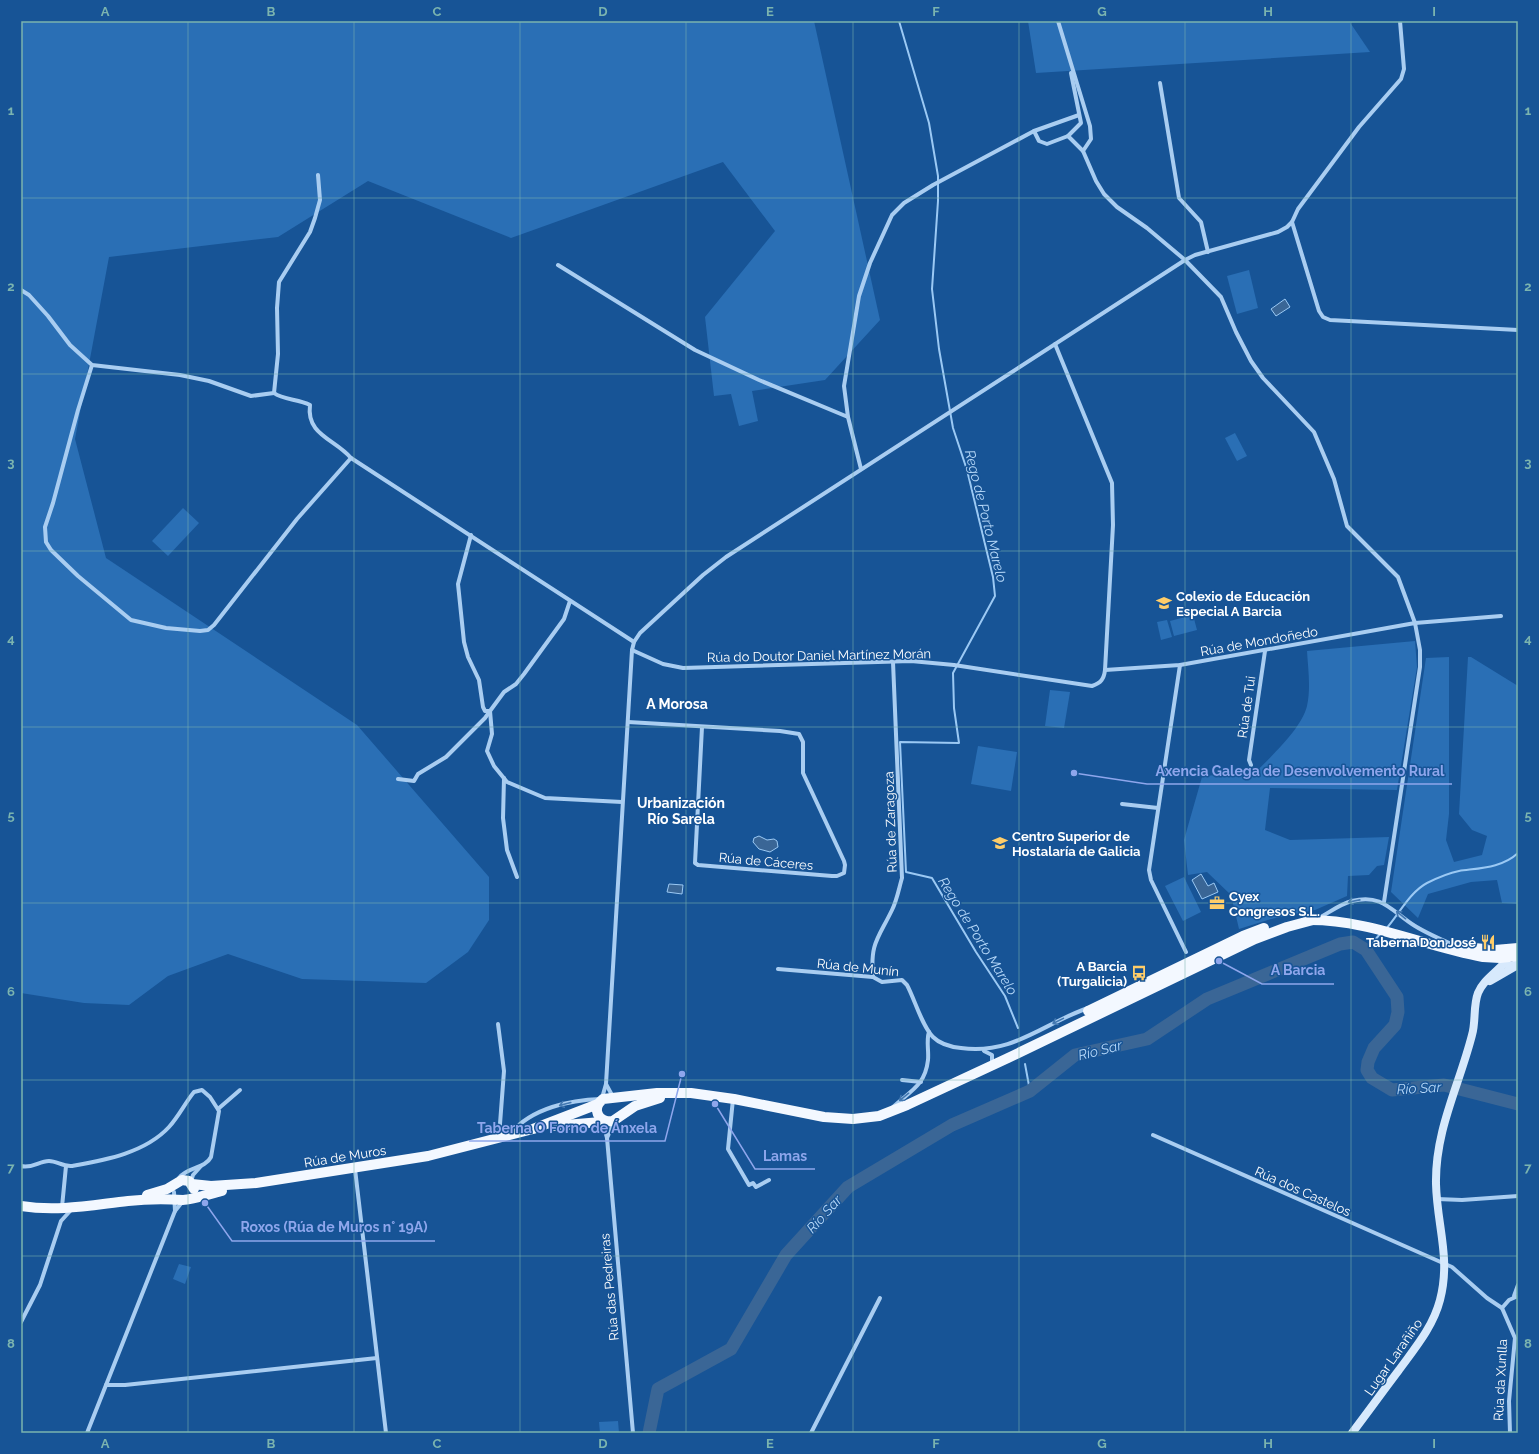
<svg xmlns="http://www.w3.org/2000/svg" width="1539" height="1454" font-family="Raleway,sans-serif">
<rect width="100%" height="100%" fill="#175496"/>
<!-- green -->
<g fill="#2a6fb5">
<polygon points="21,21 814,21 880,320 825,380 752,391 758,421 739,426 731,394 714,396 705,317 775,231 723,162 511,238 368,181 278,237 109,257 75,439 106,558 357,725 489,877 489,920 468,952 426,983 302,979 228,954 168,976 129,1005 84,1003 21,993"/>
<polygon points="1028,21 1349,21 1370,52 1036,73"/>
<polygon points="1249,270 1258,308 1237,314 1227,276"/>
<polygon points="1235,433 1247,456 1237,461 1225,438"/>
<polygon points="183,508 199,523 168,556 152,541"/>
<polygon points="1193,615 1197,630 1174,636 1170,621"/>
<polygon points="1167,620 1172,637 1161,640 1157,622"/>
<path d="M1415,641l2,26 -20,123 -127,-2 -5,42 25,10 99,-3 -5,28 -7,1 -8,9 -21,1 -1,20 -32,14 -44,9 -32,10 -8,-34 -24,-23 -19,3 -4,-35 18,-63 29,-5 21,4c17,-18 49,-46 55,-70 4,-18 1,-38 0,-55z"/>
<polygon points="1449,657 1449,814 1446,840 1454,862 1482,855 1487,836 1472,830 1459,814 1468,657 1471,657 1518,686 1518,904 1502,903 1497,880 1471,882 1428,894 1418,918 1391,892 1426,658"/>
<polygon points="1050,690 1070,692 1064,728 1045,726"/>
<polygon points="978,746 1017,752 1011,791 971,784"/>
<polygon points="1184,877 1201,912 1183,921 1165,886"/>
<polygon points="179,1264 191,1267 185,1284 173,1279"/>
<polygon points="618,1421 619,1433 600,1433 599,1422"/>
</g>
<!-- water -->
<g fill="#3a6696" stroke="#9bc9f4">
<polygon points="1285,299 1290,307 1276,316 1271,309"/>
<polygon points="759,836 767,840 774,839 777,841 778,847 770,852 759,849 753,842 754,838"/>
<polygon points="1201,874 1208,886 1214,883 1218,892 1202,899 1192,880"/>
<polygon points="669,884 683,885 682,894 667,892"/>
</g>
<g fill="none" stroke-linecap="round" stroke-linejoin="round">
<!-- stream -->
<g stroke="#9bc9f4" stroke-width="2">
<polyline points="899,21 929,123 938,176 938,201 932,289 939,349 953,428 967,470 993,577 995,596 953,673 954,708 959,743 900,742 906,872 932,878 976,952 1005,996 1018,1028"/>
<path d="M1386,929c13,-15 24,-37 41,-46 10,-5 22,-10 32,-12 20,-3 43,-3 59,-18"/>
<polyline points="1366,950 1381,933"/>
<polyline points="1025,1064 1030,1091"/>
</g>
<!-- river -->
<polyline stroke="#3a6696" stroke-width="13" points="649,1433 658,1389 731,1349 786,1255 848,1187 952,1125 1030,1091 1075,1055 1147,1039 1207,999 1340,944 1353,942 1366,950 1397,997 1398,1012 1395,1025 1374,1048 1368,1062 1367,1070 1372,1078 1392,1090 1444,1085 1518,1104"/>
<!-- street -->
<g stroke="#a9cdf1" stroke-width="4">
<polyline points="1058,21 1090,126 1091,139 1083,151"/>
<polyline points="1160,83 1179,198 1201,222 1208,252"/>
<polyline points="1034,131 1039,141 1047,144 1068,136 1083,151 1096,181 1104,194 1117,207 1147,228 1185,260 1221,297 1236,332 1251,361 1263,378 1314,432 1334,479 1347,526 1398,577 1415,623 1501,616"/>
<polyline points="1068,136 1081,123 1071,73"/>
<polyline points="1292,222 1319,311 1323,317 1330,320 1518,330"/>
<polyline points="558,265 695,350 759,380 848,417 844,386 859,296 870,263 892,215 904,203 933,185 1034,131 1079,115"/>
<polyline points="21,290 29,295 48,316 70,345 92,365 180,375 209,381 251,396 274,393 278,354 277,308 279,282 310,232 315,218 320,200 318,175"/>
<polyline points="92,365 78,410 53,503 45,527 46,542 51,550 78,576 131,620 166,628 200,631 208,630 214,625 297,519 351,458 634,642"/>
<path d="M274,393c9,7 25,6 36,12 -4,30 25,34 41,53"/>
<polyline points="848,417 861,469"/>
<polyline points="471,535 458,584 464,642 468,657 479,680 483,707 485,711 490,711 504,692 516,684 524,674 564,619 570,601"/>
<path d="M632,650l31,14 20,4 228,-7 43,4 138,21c9,-3 12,-7 13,-16l8,-145 -1,-42 -57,-139"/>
<polyline points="1180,665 1149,870 1151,880 1186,952"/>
<polyline points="1105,670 1180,665 1415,623 1420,650 1420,667 1384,902"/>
<polyline points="490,711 492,734 487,751 494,766 507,782 545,798 622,802"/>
<polyline points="628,722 780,731 799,734 803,742 803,773 844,861 845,865 844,873 837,876 832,876 698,865 695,863 702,727"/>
<polyline points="1251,765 1249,760 1265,651"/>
<polyline points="504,778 503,818 507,850 517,877"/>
<polyline points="398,779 414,781 418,774 446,757 485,718 490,711"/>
<polyline points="1122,804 1158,808"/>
<path d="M1319,918c11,-6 21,-14 33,-17 31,-8 40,11 63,25 13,8 27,14 41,20"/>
<path d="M778,969l95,8 9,5 20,-2 5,5c8,15 15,41 26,52 8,8 18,10 28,11 52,7 81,-24 127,-40"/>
<path d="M873,977c-3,-34 5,-38 19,-67 5,-10 7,-22 10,-32l-9,-216"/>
<polyline points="498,1024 504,1071 499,1137"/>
<polyline points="984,1051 992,1055 992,1062"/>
<polyline points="902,1080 921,1082"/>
<polyline points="606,1084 613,1097"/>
<polyline points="602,1098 606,1084 632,650 634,642 640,633 703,575 726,557 1185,260 1195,255 1278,232 1287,227 1292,222 1298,209 1359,127 1401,79 1404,69 1400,21"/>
<polyline points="733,1099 728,1149 749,1185 753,1183 756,1187 769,1180"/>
<path d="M893,1107c17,-16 32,-21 35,-47 1,-9 -2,-19 1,-28"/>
<polyline points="218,1109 240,1090"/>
<polyline points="603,1123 607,1138 633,1433"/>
<path d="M511,1133c21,-25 59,-33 90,-34"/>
<polyline points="1153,1135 1452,1267 1487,1298 1502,1308 1515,1338 1509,1401 1510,1433"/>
<polyline points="607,1138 614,1122"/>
<path d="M21,1166c11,3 18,-5 28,-5 8,0 14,6 23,5 33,-6 73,-13 97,-39 10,-11 16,-24 25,-35l8,-2 8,7 9,14 -8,46c-6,12 -24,10 -32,21"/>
<polyline points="355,1169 386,1433"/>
<polyline points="191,1182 193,1175 201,1166"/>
<polyline points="174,1192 175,1211"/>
<polyline points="1437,1199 1462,1200 1518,1196"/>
<polyline points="62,1207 66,1166"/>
<polyline points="1514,1296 1518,1285"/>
<polyline points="1502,1308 1509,1300 1518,1296"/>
<polyline points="21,1322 40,1285 61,1221 71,1210"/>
<polyline points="106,1385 125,1385 377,1358"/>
<polyline points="87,1433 175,1211 183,1201"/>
<polyline points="811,1433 880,1298"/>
</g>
<!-- secondary -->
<g stroke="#d7e9fc" stroke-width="8">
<circle cx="1511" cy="960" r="6"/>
<polyline points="1490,981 1516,966"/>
<path d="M1352,1433c16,-21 31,-42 47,-63 16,-22 34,-43 41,-70 11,-42 -3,-74 -4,-116 -1,-54 23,-98 36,-149 4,-13 1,-29 6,-42 5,-13 19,-21 27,-31"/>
</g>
<!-- primary -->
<g stroke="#f3f8ff" stroke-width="10">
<path d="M1307,920c61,-1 116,26 176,37l17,1 18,-2"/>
<polyline points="1464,947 1495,950 1518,948"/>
<polyline points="1088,1011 1243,936 1264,928"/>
<path d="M606,1121c-11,-4 -12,-15 -3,-22l54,-6h34l43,6 90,18 29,2 26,-3 28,-11 101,-47 247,-119 32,-12 26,-7"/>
<polyline points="553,1126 613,1121 635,1106 660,1098"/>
<polyline points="192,1184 211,1186 256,1183 428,1156 533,1129 598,1104"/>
<polyline points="147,1195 167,1189 182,1180 189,1181 194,1189"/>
<path d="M21,1206c37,6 71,-1 107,-5 19,-2 37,-2 55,-1 7,0 31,-7 39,-9"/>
</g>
</g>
<!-- one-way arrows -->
<defs><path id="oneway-shaft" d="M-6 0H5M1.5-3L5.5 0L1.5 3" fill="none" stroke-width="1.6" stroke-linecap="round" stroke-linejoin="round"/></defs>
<g stroke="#4378b1">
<use href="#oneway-shaft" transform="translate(1354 901) rotate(169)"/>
<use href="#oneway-shaft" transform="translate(1401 915) rotate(-141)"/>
<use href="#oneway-shaft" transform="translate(1058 1021) rotate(154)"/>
<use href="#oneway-shaft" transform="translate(904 1097) rotate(141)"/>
<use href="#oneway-shaft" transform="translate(565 1104) rotate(165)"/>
</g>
<!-- grid -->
<path fill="none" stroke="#7bb4af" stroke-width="1" stroke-opacity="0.55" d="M188,21v1412M354,21v1412M520,21v1412M686,21v1412M853,21v1412M1019,21v1412M1185,21v1412M1351,21v1412M21,198h1497M21,374h1497M21,551h1497M21,727h1497M21,903h1497M21,1080h1497M21,1256h1497"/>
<!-- icons -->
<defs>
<g id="school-bare" transform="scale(1.2)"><path d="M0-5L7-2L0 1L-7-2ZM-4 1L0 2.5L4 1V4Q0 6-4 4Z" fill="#ffcd69" stroke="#175496" stroke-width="2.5" paint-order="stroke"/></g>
<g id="office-bare" transform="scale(1.2)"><path d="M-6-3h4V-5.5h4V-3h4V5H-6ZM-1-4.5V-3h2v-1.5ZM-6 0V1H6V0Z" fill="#ffcd69" stroke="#175496" stroke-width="2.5" paint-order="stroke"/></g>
<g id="restaurant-bare" transform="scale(1.2)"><path d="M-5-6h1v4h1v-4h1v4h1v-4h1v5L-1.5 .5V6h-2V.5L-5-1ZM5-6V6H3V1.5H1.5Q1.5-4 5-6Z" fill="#ffcd69" stroke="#175496" stroke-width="2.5" paint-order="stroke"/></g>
<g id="bus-bare" transform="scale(1.2)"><path d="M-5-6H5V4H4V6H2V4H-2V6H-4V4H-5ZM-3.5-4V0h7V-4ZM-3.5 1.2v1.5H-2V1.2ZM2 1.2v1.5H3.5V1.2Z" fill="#ffcd69" stroke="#175496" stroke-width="2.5" paint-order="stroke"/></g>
</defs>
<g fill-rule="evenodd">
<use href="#school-bare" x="1164" y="603"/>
<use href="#school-bare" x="1000" y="843"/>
<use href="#office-bare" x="1217" y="903"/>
<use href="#restaurant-bare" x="1488" y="942"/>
<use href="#bus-bare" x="1139" y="973"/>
</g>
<g text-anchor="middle" stroke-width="3" stroke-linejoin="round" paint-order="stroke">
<!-- poi labels -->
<g font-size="13" font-weight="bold" fill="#fff" stroke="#175496" text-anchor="start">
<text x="1176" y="601">Colexio de Educación<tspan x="1176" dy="15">Especial A Barcia</tspan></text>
<text x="1012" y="841">Centro Superior de<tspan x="1012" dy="15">Hostalaría de Galicia</tspan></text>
<text x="1229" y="901">Cyex<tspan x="1229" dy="15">Congresos S.L.</tspan></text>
<text x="1476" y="947" text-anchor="end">Taberna Don José</text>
<text x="1127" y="971" text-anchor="end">A Barcia<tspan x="1127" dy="15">(Turgalicia)</tspan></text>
</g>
<!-- street labels -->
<g font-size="13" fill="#fff" stroke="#175496">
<text transform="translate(1259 641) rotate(-10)" y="5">Rúa de Mondoñedo</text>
<text transform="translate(819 655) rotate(-1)" y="5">Rúa do Doutor Daniel Martínez Morán</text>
<text transform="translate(1246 707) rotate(-82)" y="5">Rúa de Tui</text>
<text transform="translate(890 822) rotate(-92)" y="5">Rúa de Zaragoza</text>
<text transform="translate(766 861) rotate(5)" y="5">Rúa de Cáceres</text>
<text transform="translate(858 967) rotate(6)" y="5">Rúa de Munín</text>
<text transform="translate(345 1156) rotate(-9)" y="5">Rúa de Muros</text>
<text transform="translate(1303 1191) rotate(24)" y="5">Rúa dos Castelos</text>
<text transform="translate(609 1287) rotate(-95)" y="5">Rúa das Pedreiras</text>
<text transform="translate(1393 1357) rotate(-55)" y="5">Lugar Larañiño</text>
<text transform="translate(1500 1380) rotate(-87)" y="5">Rúa da Xunlla</text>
</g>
<!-- water labels -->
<g font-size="14" font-style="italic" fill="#b5d7f8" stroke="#175496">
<text transform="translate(986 516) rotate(76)" y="5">Rego de Porto Marelo</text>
<text transform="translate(978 936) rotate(58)" y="5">Rego de Porto Marelo</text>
<text transform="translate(1100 1050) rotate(-14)" y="5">Río Sar</text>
<text transform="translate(1419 1088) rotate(-3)" y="5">Río Sar</text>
<text transform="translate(824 1214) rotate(-48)" y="5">Río Sar</text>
</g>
<!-- neighbourhood labels -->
<g font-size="14" font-weight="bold" fill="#fff" stroke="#175496">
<text x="677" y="709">A Morosa</text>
<text x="681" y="808">Urbanización<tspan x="681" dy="16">Río Sarela</tspan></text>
</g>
</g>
<!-- callouts -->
<path fill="none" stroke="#8ea6ec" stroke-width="1.5" d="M1074 773L1147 784H1452M1219 961L1262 984H1334M682 1074L665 1141H469M715 1104L755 1169H815M205 1203L232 1241H435"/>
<g fill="#8ea6ec" stroke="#175496" stroke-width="1.5">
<circle cx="1074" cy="773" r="4"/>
<circle cx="1219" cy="961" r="4"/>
<circle cx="682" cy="1074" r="4"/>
<circle cx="715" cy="1104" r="4"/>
<circle cx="205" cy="1203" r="4"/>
</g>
<g font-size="14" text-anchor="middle" font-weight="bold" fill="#8ea6ec" stroke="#175496" stroke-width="3" stroke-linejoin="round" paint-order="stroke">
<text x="1300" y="776">Axencia Galega de Desenvolvemento Rural</text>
<text x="1298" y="975">A Barcia</text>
<text x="567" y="1133">Taberna O Forno de Ánxela</text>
<text x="785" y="1161">Lamas</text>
<text x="334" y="1232">Roxos (Rúa de Muros n° 19A)</text>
</g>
<!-- border -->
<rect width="1539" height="1454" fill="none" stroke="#175496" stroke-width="44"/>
<rect x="22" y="22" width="1495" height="1410" fill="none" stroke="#7bb4af" stroke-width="1.5"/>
<g font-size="13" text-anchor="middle" font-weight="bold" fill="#7bb4af">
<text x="105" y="16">A</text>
<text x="271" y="16">B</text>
<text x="437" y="16">C</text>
<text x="603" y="16">D</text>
<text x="770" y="16">E</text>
<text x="936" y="16">F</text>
<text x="1102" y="16">G</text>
<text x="1268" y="16">H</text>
<text x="1434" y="16">I</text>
<text x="11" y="115">1</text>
<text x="1528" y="115">1</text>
<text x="11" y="291">2</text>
<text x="1528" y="291">2</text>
<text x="11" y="467">3</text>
<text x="1528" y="467">3</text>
<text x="11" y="643">4</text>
<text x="1528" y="643">4</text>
<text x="11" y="820">5</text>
<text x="1528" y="820">5</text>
<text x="11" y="996">6</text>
<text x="1528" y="996">6</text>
<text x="11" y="1172">7</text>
<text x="1528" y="1172">7</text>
<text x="11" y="1348">8</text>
<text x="1528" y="1348">8</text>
<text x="105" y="1448">A</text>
<text x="271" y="1448">B</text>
<text x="437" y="1448">C</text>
<text x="603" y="1448">D</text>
<text x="770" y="1448">E</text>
<text x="936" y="1448">F</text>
<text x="1102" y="1448">G</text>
<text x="1268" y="1448">H</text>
<text x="1434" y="1448">I</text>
</g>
</svg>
